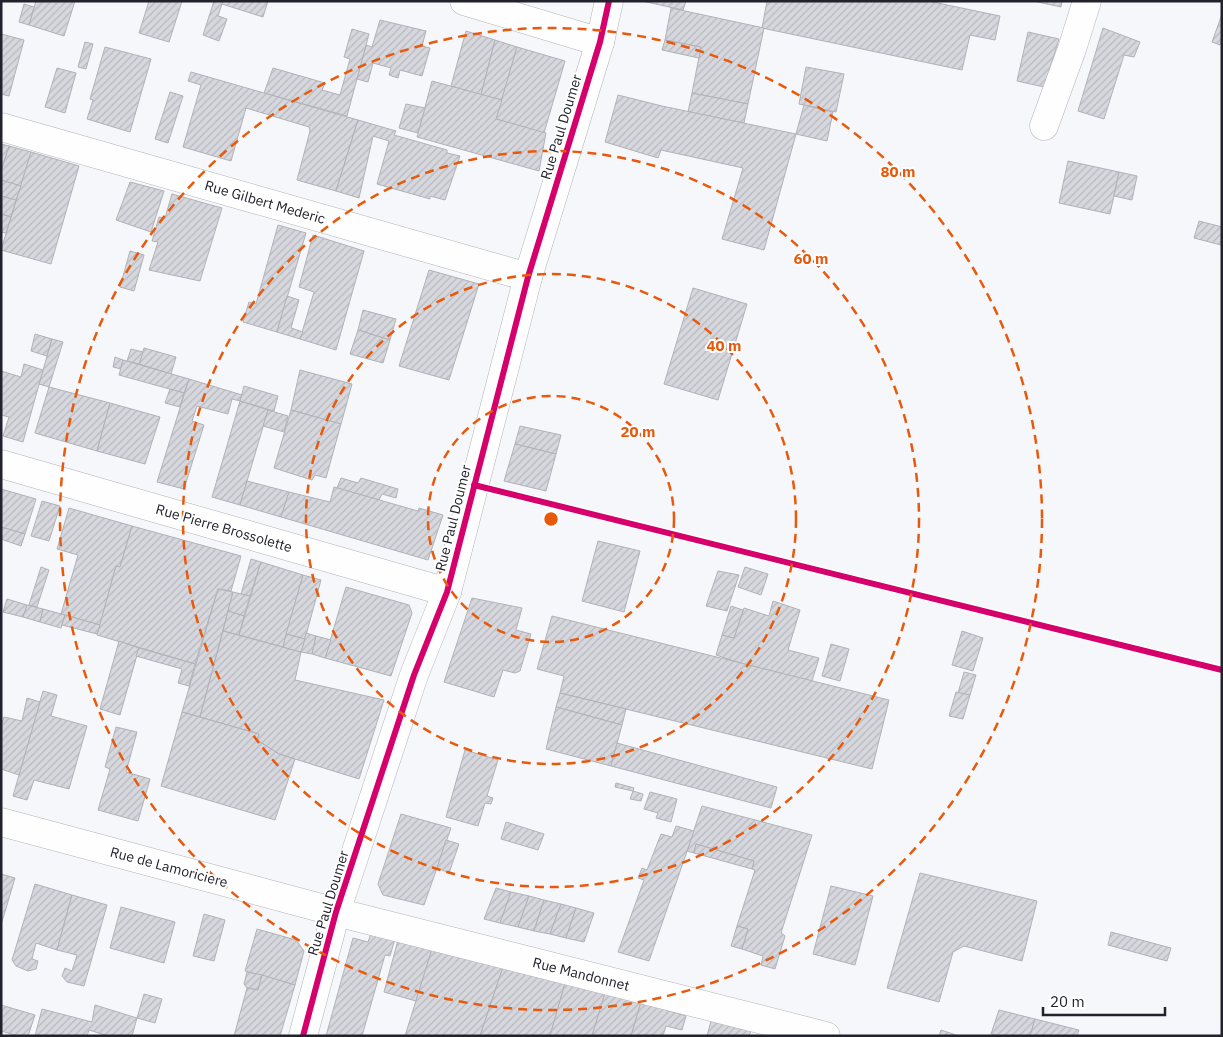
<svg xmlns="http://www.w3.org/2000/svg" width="1223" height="1037" font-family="'IBM Plex Sans',sans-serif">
<defs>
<pattern id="building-hatch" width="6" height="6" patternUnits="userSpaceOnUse" patternTransform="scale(1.25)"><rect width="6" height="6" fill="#d7d8de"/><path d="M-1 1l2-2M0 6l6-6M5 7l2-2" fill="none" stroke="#b8b9bf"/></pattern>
</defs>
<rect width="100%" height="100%" fill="#f6f7fa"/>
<!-- building -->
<g fill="url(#building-hatch)" stroke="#b1b2b8">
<polygon points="36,1 75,1 64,36 29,25"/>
<polygon points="149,1 182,1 169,42 139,33"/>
<polygon points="214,1 268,1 263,17 222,4 218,16 227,19 219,41 203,35"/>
<polygon points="642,1 686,1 683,10"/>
<polygon points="767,1 928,1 1000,16 995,40 970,35 962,70 762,28"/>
<polygon points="1033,1 1062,1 1061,7"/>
<polygon points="24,4 34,7 29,25 19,22"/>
<polygon points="671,8 764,28 748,104 692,93 701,47 665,40"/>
<polygon points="1222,14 1222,39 1220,45 1212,42"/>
<polygon points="380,20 426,31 422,46 430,48 422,76 400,70 398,78 389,75 391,68 373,63 368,82 357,79 366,45 372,47"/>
<polygon points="1103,28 1140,42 1134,57 1124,55 1104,119 1078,111"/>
<polygon points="352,29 369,34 347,116 264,93 273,68 325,83 322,90 340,95 350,59 344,57"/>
<polygon points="466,31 495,40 481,95 451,86"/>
<polygon points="1028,32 1059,39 1044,87 1017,81"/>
<polygon points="1,34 24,40 9,96 1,94"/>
<polygon points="495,40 517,47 502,100 481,95"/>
<polygon points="665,40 701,47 699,58 662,50"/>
<polygon points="85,42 93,44 86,69 78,67"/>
<polygon points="105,47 151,59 130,132 87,119 93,100 90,99"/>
<polygon points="517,47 565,61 544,133 496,119"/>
<polygon points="806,67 844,74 836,112 799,104"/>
<polygon points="57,68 76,73 65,113 45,107"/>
<polygon points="191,72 358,120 336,191 297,180 310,131 309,127 246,108 231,161 183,147 201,85 188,81"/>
<polygon points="432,81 502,100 496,119 546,133 539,171 417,137"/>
<polygon points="170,92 183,96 168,143 155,139"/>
<polygon points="692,93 748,104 744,123 688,112"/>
<polygon points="618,95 662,106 796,134 764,250 722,239 743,168 661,150 658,158 605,142"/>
<polygon points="406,104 425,108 418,133 399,128"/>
<polygon points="804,105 833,112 827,141 796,134"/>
<polygon points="358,120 396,131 394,135 447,150 447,153 460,156 445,200 430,196 430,199 377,184 389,141 373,136 359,198 336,191"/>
<polygon points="1,144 9,146 1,172"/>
<polygon points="9,146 31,152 21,186 1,180 1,172"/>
<polygon points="31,152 79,166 51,264 1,250"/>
<polygon points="1068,161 1119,172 1110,214 1059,203"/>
<polygon points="1119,172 1137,176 1132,200 1114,196"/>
<polygon points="1,180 21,186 16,200 1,196"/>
<polygon points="130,182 164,191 151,232 116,220"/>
<polygon points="172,194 222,208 200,281 149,270 158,242 152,241 159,217 165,218"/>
<polygon points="1,196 16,200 11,217 1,214"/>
<polygon points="1,214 11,217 6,233 1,232"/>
<polygon points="1199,221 1222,227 1221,245 1194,238"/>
<polygon points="278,225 306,233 277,332 243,322 249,302 256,304"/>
<polygon points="313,235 364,251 336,350 300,339 314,292 299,287"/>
<polygon points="130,251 144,255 134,291 120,287"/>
<polygon points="429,270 479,284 449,380 399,366"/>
<polygon points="693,288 747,304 718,400 664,384"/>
<polygon points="287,296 299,300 291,328 303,332 300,339 277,332"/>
<polygon points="363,310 396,319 390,340 358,330"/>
<polygon points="358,330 390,340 383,363 350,354"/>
<polygon points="35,334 52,339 47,356 31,351"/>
<polygon points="52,339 63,342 49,387 39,384"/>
<polygon points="144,348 176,357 171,374 139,364"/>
<polygon points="131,349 143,352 139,364 127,361"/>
<polygon points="115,357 123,360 121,369 113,367"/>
<polygon points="123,360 189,379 184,393 119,375"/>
<polygon points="24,364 43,370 23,442 3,436 9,417 1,415 1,371 21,377"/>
<polygon points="300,370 352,384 341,424 291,410"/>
<polygon points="189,379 242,395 240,401 232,399 228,414 197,406 192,421 204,425 184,489 157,482"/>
<polygon points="244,386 278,396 274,411 240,401"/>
<polygon points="49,387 110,403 97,451 35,433"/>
<polygon points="170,389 184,393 180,407 165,403"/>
<polygon points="240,401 268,410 240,505 212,497"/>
<polygon points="110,403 160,417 145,464 97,451"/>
<polygon points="268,410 288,416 284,432 263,426"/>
<polygon points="291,410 341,424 326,478 315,475 312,480 274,468"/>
<polygon points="520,426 561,435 556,454 515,444"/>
<polygon points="515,444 556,454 546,491 504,481"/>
<polygon points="341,478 358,483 361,478 398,489 396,498 382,494 379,500 337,488"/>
<polygon points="247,481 289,492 281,517 240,505"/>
<polygon points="334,487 418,511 419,508 443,515 428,560 281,517 289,492 330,502"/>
<polygon points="1,489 36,499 25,534 1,527"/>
<polygon points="42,501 60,506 49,541 31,536"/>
<polygon points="69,508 132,526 120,567 116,566 100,625 61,614 78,555 57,549"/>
<polygon points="132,526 241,556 231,591 218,589 195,664 97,635 116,566 120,567"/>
<polygon points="1,527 25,534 21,546 1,539"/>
<polygon points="598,541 640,551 624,612 582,601"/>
<polygon points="251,559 261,562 250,596 241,594"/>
<polygon points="261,562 303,575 283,647 239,635"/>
<polygon points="41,567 49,570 37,607 29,605"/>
<polygon points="745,567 768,574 761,595 738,587"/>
<polygon points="718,571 739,575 727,611 706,606"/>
<polygon points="303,575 321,580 305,639 286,634"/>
<polygon points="346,587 409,605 412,613 391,676 325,658"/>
<polygon points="218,589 233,592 200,717 182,712"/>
<polygon points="233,592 250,596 244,616 228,611"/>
<polygon points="472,598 522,608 516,630 531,634 520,671 515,673 503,670 494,697 444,682"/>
<polygon points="7,599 27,605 23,617 3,612"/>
<polygon points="773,601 800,610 788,650 819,658 812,681 743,664 716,655 722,635 734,638 744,608 769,616"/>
<polygon points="27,605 43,609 40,622 23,617"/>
<polygon points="731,606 743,610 734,638 722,635"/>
<polygon points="43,609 65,615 61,628 40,622"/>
<polygon points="228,611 244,616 239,635 223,631"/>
<polygon points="65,615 100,625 97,634 62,625"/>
<polygon points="552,616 889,700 872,769 560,693 564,676 537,669"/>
<polygon points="223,631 301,652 295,680 384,700 359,779 279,754 257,740 259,734 200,717"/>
<polygon points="962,631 983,638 973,671 952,665"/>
<polygon points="306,633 316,636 312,654 301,652"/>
<polygon points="286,634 305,639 301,652 283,647"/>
<polygon points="316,636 331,640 325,658 312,654"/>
<polygon points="119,641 139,648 120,715 100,709"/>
<polygon points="831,644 849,649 840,681 822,676"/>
<polygon points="139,648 195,664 189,686 178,683 182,669 136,656"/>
<polygon points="964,672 976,675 970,695 958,693"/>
<polygon points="43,691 57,695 51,716 87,726 69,789 34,780 27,800 13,796"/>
<polygon points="956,692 970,695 963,719 949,716"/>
<polygon points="560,693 626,709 622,725 556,707"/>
<polygon points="27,698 40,702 19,775 1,769 1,726 4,717 22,721"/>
<polygon points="556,707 622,725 611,766 546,749"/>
<polygon points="182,712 259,734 257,740 279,754 295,759 275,820 161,786"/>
<polygon points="116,727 137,732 126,772 150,779 138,821 98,810 110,769 105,767"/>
<polygon points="617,743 777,787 771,808 611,766"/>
<polygon points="465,750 498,760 487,796 493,798 491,804 485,803 478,826 446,817"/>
<polygon points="616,783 634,788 633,791 615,787"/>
<polygon points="633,791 643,794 641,801 630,799"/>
<polygon points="650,792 677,799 671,822 656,818 658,813 644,809"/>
<polygon points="702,806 812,835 781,933 785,936 775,969 761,965 763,956 742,949 748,929 737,926 755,870 752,869 754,861 696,844 694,853 687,851"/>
<polygon points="401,814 451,828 424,905 383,895 378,884"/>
<polygon points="506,822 544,834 538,850 501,839"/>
<polygon points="676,826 694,831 649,961 618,952 644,880 638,878 642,868 647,870 661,834 672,837"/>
<polygon points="446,840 459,844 449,873 437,868"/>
<polygon points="696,844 754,861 752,869 694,853"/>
<polygon points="920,873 1037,901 1022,961 964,946 953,952 939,1002 887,988"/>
<polygon points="1,874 15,878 1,925"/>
<polygon points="35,884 72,895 57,950 36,943 32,959 38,961 36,969 28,971 16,966 12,960"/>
<polygon points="831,886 873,896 855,965 813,954"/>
<polygon points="496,888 511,892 500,923 484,919"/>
<polygon points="511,892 529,896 518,927 500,923"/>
<polygon points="72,895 107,905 84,986 67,982 62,976 65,968 72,971 77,955 57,950"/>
<polygon points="529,896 544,900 534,931 518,927"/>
<polygon points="544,900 561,904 550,934 534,931"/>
<polygon points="561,904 576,908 566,938 550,934"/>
<polygon points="121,907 175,922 164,963 110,948"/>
<polygon points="576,908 594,913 584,942 566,938"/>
<polygon points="204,914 225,920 214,961 193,956"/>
<polygon points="737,926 748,929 742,949 731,946"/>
<polygon points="257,929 296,940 304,951 295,985 245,971"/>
<polygon points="1111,932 1171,948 1167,961 1108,945"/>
<polygon points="371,933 395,939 390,956 385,955 362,1036 326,1036 353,938 368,942"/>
<polygon points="398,940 432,949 416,1001 384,992"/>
<polygon points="432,949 503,967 480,1036 405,1036"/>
<polygon points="503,967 565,983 550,1036 480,1036"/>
<polygon points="247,972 262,975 258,990 247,988 244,984"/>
<polygon points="262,975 295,985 280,1036 234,1036 247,988 258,990"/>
<polygon points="565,983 605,993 592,1036 550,1036"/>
<polygon points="605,993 641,1002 631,1036 592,1036"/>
<polygon points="144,994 162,999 155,1023 137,1018"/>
<polygon points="641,1002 686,1016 682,1030 666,1026 663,1036 631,1036"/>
<polygon points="1,1005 35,1015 28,1036 18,1036 1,1031"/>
<polygon points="95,1005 137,1018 132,1036 108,1036 89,1030 87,1036 35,1036 42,1009 92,1022"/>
<polygon points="999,1010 1035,1019 1030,1036 999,1036 991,1034"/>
<polygon points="1035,1019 1079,1030 1077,1036 1030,1036"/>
<polygon points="711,1021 751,1031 749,1036 707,1036"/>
<polygon points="941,1030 959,1036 939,1036"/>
</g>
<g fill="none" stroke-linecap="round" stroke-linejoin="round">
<!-- minor casing -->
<g stroke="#b2b3b9" stroke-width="29">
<g id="minor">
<polyline points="464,1 600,42"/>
<polyline points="1044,126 1072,49 1087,1"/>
<polyline points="1,127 528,277"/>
<polyline points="1,464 447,592"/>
<polyline points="1,822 336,912 826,1036"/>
<polyline points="303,1036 336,912 414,675 447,592 528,277 600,42 609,1"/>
</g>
</g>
<!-- minor -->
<use href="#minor" stroke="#fefefe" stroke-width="28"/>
<!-- cycleway casing -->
<g stroke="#fff" stroke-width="9">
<g id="cycleway">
<polyline points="474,485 1222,670"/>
<polyline points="303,1036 336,912 414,675 447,592 528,277 600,42 609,1"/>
</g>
</g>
<!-- cycleway -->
<use href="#cycleway" stroke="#d6006c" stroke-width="6"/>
</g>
<!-- distance rings -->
<g fill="none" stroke="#e8590c" stroke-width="2.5" stroke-dasharray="9 6">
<circle cx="551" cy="519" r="123"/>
<circle cx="551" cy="519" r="245"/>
<circle cx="551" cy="519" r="368"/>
<circle cx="551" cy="519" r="491"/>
</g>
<g text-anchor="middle" stroke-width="4" stroke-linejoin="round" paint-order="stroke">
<!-- street labels -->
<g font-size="14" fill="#21222c" stroke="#fff">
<text transform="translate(561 127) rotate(-73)" y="5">Rue Paul Doumer</text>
<text transform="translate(265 202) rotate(16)" y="5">Rue Gilbert Mederic</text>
<text transform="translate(453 518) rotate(-76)" y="5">Rue Paul Doumer</text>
<text transform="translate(224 528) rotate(16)" y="5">Rue Pierre Brossolette</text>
<text transform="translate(169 867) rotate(15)" y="5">Rue de Lamoriciere</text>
<text transform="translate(328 903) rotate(-73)" y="5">Rue Paul Doumer</text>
<text transform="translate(581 974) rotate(14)" y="5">Rue Mandonnet</text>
</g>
</g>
<circle cx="551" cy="519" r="8" fill="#e8590c" stroke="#fff" stroke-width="2.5"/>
<g font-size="15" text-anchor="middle" font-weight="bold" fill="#e8590c" stroke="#fff" stroke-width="4" stroke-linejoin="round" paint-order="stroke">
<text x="898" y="177">80 m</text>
<text x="811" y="264">60 m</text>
<text x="724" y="351">40 m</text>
<text x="638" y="437">20 m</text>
</g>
<!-- border -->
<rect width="1223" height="1037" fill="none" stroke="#21222c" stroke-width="5"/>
<!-- scale -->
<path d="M1043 1007v8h122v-8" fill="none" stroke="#21222c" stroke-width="2.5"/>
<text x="1050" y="1007" font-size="15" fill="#21222c" stroke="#ffffff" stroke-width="4" paint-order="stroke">20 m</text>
</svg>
